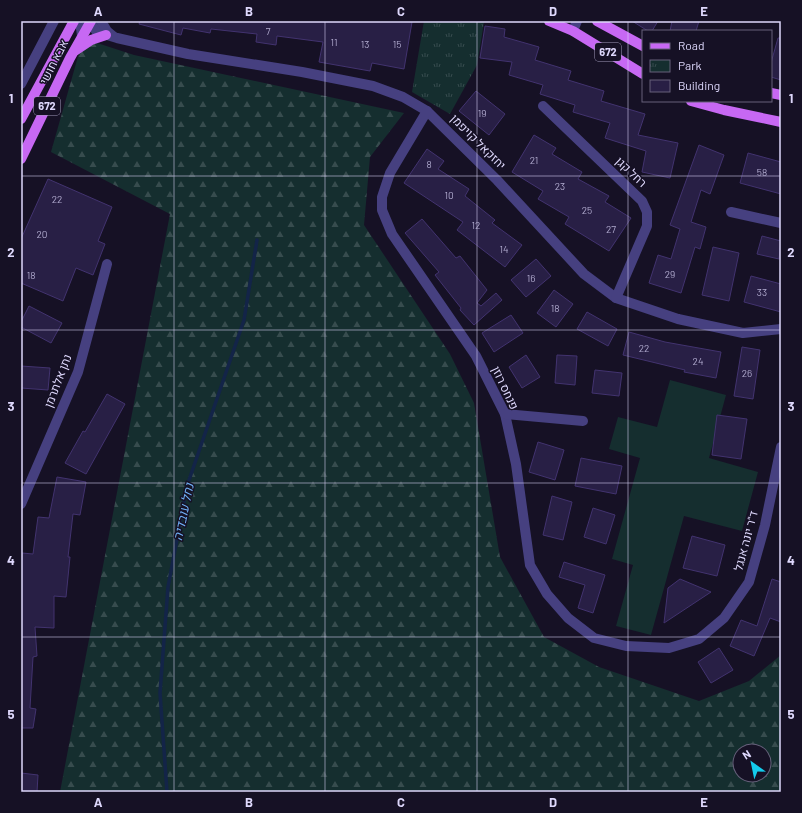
<svg xmlns="http://www.w3.org/2000/svg" width="802" height="813" font-family="Barlow,Heebo,sans-serif">
<defs>
<pattern id="forest-firs" width="22" height="20" patternUnits="userSpaceOnUse"><rect width="22" height="20" fill="#152e2f"/><path d="M5 1l3.5 6h-7zM16 11l3.5 6h-7z" fill="#374c4e"/></pattern>
<pattern id="park-tufts" width="24" height="20" patternUnits="userSpaceOnUse"><rect width="24" height="20" fill="#152e2f"/><path d="M3 7l-1-3M5 7V3M7 7l1-3M15 17l-1-3M17 17v-4M19 17l1-3" fill="none" stroke="#374c4e"/></pattern>
</defs>
<rect width="100%" height="100%" fill="#161125"/>
<!-- grass -->
<polygon fill="#152e2f" points="670,380 726,395 709,458 758,472 742,531 684,516 651,635 616,626 633,565 612,559 640,458 609,449 618,417 657,427"/>
<!-- forest -->
<path fill="url(#forest-firs)" fill-rule="evenodd" d="M94,42l40,13 270,58 -34,44 -6,68 86,129 24,49 26,154 44,80 55,30 100,34 50,-20 32,-26v137h-721l110,-578 -119,-62 28,-99zM740,751h24v24h-24z"/>
<!-- park -->
<polygon fill="url(#park-tufts)" points="424,21 484,22 477,65 450,114 412,92"/>
<g fill="none" stroke-linecap="round" stroke-linejoin="round">
<!-- stream -->
<polyline stroke="#132448" stroke-width="3.5" points="167,792 160,693 168,587 187,486 244,320 257,240"/>
</g>
<!-- building -->
<g fill="#281f45" stroke="#42336f">
<polygon points="140,21 406,21 412,22 404,69 372,63 370,71 319,62 323,42 277,36 276,45 256,42 257,34 211,29 210,33 183,28 181,35 139,24"/>
<polygon points="632,21 658,21 652,31 648,31"/>
<polygon points="672,21 699,21 696,31 670,31"/>
<polygon points="485,26 505,29 504,37 539,47 535,60 571,71 568,80 604,91 601,101 645,114 638,135 678,143 670,178 642,172 646,151 605,138 610,123 573,112 575,105 540,94 543,85 509,75 512,62 480,58"/>
<polygon points="778,38 781,38 781,80 771,77 771,63"/>
<polygon points="476,91 505,114 489,135 459,111"/>
<polygon points="534,135 556,148 552,154 582,172 578,179 609,196 605,202 631,218 609,251 565,224 569,217 538,199 543,191 512,172"/>
<polygon points="699,145 724,155 710,194 701,190 691,222 706,227 700,249 695,247 681,293 649,283 658,255 671,259 680,229 670,225"/>
<polygon points="427,149 444,161 438,169 469,189 465,196 495,220 492,223 522,245 505,267 457,230 463,222 404,183"/>
<polygon points="748,153 781,162 781,194 740,183"/>
<polygon points="48,179 112,207 98,241 105,244 93,275 76,268 63,301 21,283 21,239"/>
<polygon points="422,219 456,258 460,256 487,290 477,303 481,306 496,293 502,300 474,325 460,310 461,308 435,275 439,272 405,233"/>
<polygon points="762,236 781,241 779,259 757,254"/>
<polygon points="713,247 739,253 729,301 702,295"/>
<polygon points="536,259 551,276 526,297 511,280"/>
<polygon points="751,276 781,284 781,312 744,302"/>
<polygon points="554,290 573,304 556,327 537,313"/>
<polygon points="29,306 62,323 51,343 21,327 21,322"/>
<polygon points="587,312 617,329 608,346 577,329"/>
<polygon points="511,315 523,333 494,352 482,333"/>
<polygon points="629,332 665,342 721,352 716,378 684,372 685,370 623,355"/>
<polygon points="742,347 760,350 753,399 734,396"/>
<polygon points="526,355 540,377 522,388 509,367"/>
<polygon points="557,355 577,356 575,385 555,383"/>
<polygon points="21,366 50,368 48,390 21,388"/>
<polygon points="595,370 622,373 619,396 592,393"/>
<polygon points="107,394 125,404 86,474 65,463 83,431 85,432"/>
<polygon points="717,415 747,419 741,459 712,455"/>
<polygon points="538,442 564,450 555,480 529,472"/>
<polygon points="581,458 622,466 616,494 575,486"/>
<polygon points="57,477 86,482 80,515 73,514 68,557 70,557 66,597 54,596 54,628 35,627 37,656 33,657 30,708 36,709 33,728 21,728 22,553 33,554 38,517 49,518"/>
<polygon points="552,496 572,502 563,540 543,535"/>
<polygon points="593,508 615,515 606,544 584,537"/>
<polygon points="692,536 725,545 717,576 683,568"/>
<polygon points="564,562 605,575 593,613 578,608 585,585 559,577"/>
<polygon points="680,579 711,592 664,623 668,588"/>
<polygon points="772,579 781,582 781,622 770,618 754,656 730,646 741,620 757,626"/>
<polygon points="719,648 733,670 711,683 698,662"/>
<polygon points="21,773 38,775 37,792 21,792"/>
</g>
<g fill="none" stroke-linecap="round" stroke-linejoin="round">
<!-- minor -->
<g stroke="#464080" stroke-width="10">
<polyline points="77,21 81,28 82,36"/>
<polyline points="89,21 97,32 117,38 188,54 302,72 373,86 403,97 427,111 497,180 584,274 616,298 678,319 743,333 781,329"/>
<polyline points="101,21 107,31 113,36"/>
<polyline points="573,31 577,21"/>
<polyline points="21,84 54,21"/>
<polyline points="543,106 642,201 647,212 647,226 616,298"/>
<polyline points="427,111 390,173 382,197 382,210 392,234 476,356 505,414 516,464 530,565 547,594 568,618 594,638 626,646 669,648 699,639 724,618 749,582 765,525 781,447"/>
<polyline points="731,212 781,223"/>
<polyline points="505,414 583,421"/>
<polyline points="21,504 78,372 107,264"/>
</g>
<!-- major -->
<g stroke="#c768f3" stroke-width="10">
<polyline points="549,21 573,31 643,74"/>
<polyline points="597,21 643,46"/>
<polyline points="76,50 91,40 106,35"/>
<polyline points="771,93 781,95"/>
<polyline points="691,101 724,110 781,122"/>
<polyline points="21,119 74,21"/>
<polyline points="21,159 70,58 91,21"/>
</g>
</g>
<!-- grid -->
<path fill="none" stroke="#ded8fc" stroke-width="1" stroke-opacity="0.55" d="M174,21v771M325,21v771M477,21v771M628,21v771M21,176h760M21,330h760M21,483h760M21,637h760"/>
<g text-anchor="middle" stroke-width="3" stroke-linejoin="round" paint-order="stroke">
<!-- number labels -->
<g font-size="10" fill="#b0aace">
<text x="268" y="35">7</text>
<text x="334" y="46">11</text>
<text x="365" y="48">13</text>
<text x="397" y="48">15</text>
<text x="482" y="117">19</text>
<text x="534" y="164">21</text>
<text x="429" y="168">8</text>
<text x="762" y="176">58</text>
<text x="560" y="190">23</text>
<text x="449" y="199">10</text>
<text x="57" y="203">22</text>
<text x="587" y="214">25</text>
<text x="476" y="229">12</text>
<text x="611" y="233">27</text>
<text x="42" y="238">20</text>
<text x="504" y="253">14</text>
<text x="670" y="278">29</text>
<text x="31" y="279">18</text>
<text x="531" y="282">16</text>
<text x="762" y="296">33</text>
<text x="555" y="312">18</text>
<text x="644" y="352">22</text>
<text x="698" y="365">24</text>
<text x="747" y="377">26</text>
</g>
<!-- shield labels -->
<g fill="#161125" stroke="#a29cbc" stroke-width="1">
<rect x="595" y="43" width="26" height="18" rx="3"/>
<rect x="34" y="97" width="26" height="18" rx="3"/>
</g>
<g font-size="11" font-weight="bold" fill="#ded8fc">
<text x="608" y="56">672</text>
<text x="47" y="110">672</text>
</g>
<!-- street labels -->
<g font-size="12" fill="#ded8fc" stroke="#161125">
<text transform="translate(54 62) rotate(-63)" y="4">אבא חושי</text>
<text transform="translate(478 142) rotate(45)" y="4">יחזקאל קויפמן</text>
<text transform="translate(631 172) rotate(44)" y="4">רחל קגן</text>
<text transform="translate(58 381) rotate(-69)" y="4">נתן אלתרמן</text>
<text transform="translate(505 388) rotate(65)" y="4">פנחס רוזן</text>
<text transform="translate(746 541) rotate(-75)" y="4">ד''ר יונה אנגל</text>
</g>
<!-- water labels -->
<g font-size="13" font-style="italic" fill="#6faff4" stroke="#161125">
<text transform="translate(183 512) rotate(-78)" y="5">נחל עובדיה</text>
</g>
</g>
<!-- border -->
<rect width="802" height="813" fill="none" stroke="#161125" stroke-width="44"/>
<!-- legend -->
<rect x="642" y="30" width="130" height="72" fill="#161125" stroke="#66617b"/>
<rect x="650" y="43" width="20" height="6" fill="#c768f3" stroke="#66617b"/>
<text x="678" y="50" font-size="12" fill="#ded8fc">Road</text>
<rect x="650" y="60" width="20" height="12" fill="url(#park-tufts)" stroke="#66617b"/>
<text x="678" y="70" font-size="12" fill="#ded8fc">Park</text>
<rect x="650" y="80" width="20" height="12" fill="#281f45" stroke="#66617b"/>
<text x="678" y="90" font-size="12" fill="#ded8fc">Building</text>
<!-- north arrow -->
<g transform="translate(752 763) rotate(327)"><circle r="19" fill="#161125" stroke="#66617b"/>
<path d="M0-3L7 15L0 10L-7 15Z" fill="#14cbec"/>
<text y="-6" font-size="11" font-weight="bold" text-anchor="middle" fill="#ded8fc">N</text>
</g>
<rect x="22" y="22" width="758" height="769" fill="none" stroke="#ded8fc" stroke-width="1.5"/>
<g font-size="13" text-anchor="middle" font-weight="bold" fill="#ded8fc">
<text x="98" y="16">A</text>
<text x="249" y="16">B</text>
<text x="401" y="16">C</text>
<text x="553" y="16">D</text>
<text x="704" y="16">E</text>
<text x="11" y="103">1</text>
<text x="791" y="103">1</text>
<text x="11" y="257">2</text>
<text x="791" y="257">2</text>
<text x="11" y="411">3</text>
<text x="791" y="411">3</text>
<text x="11" y="565">4</text>
<text x="791" y="565">4</text>
<text x="11" y="719">5</text>
<text x="791" y="719">5</text>
<text x="98" y="807">A</text>
<text x="249" y="807">B</text>
<text x="401" y="807">C</text>
<text x="553" y="807">D</text>
<text x="704" y="807">E</text>
</g>
</svg>
